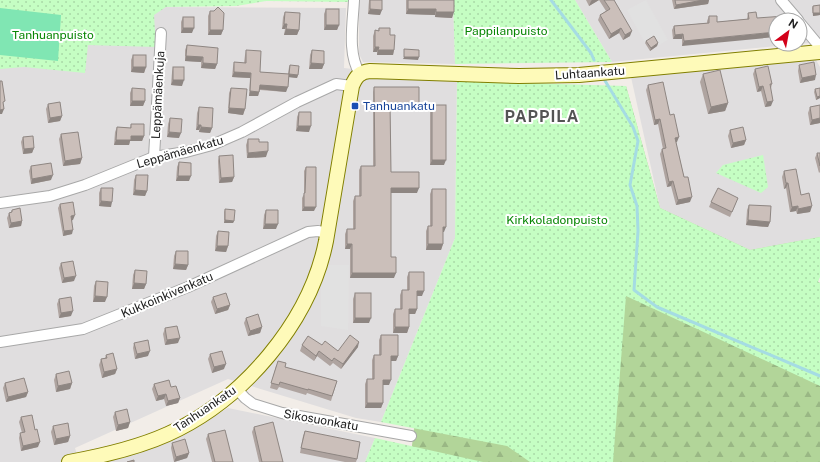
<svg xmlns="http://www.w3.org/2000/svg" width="820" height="462" font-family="'Public Sans',sans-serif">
<defs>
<pattern id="forest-firs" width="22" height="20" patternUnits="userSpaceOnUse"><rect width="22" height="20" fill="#b2d599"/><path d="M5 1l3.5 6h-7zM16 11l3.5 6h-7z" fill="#99b784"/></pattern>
<pattern id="park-dots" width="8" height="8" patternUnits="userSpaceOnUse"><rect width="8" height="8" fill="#c5fec3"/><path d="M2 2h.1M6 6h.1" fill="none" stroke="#a9d9a7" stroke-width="1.8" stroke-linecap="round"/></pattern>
</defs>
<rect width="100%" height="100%" fill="#f2ede8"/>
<!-- residential -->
<g fill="#e0dedf">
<polygon points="0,0 140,0 143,7 346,8 344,68 457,81 455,238 381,422 356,418 228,379 75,448 79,462 0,462"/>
<polygon points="359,0 453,0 455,64 363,62 359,54"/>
<polygon points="575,0 820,0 820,42 800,44 800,20 776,20 776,44 797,44 612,62"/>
<polygon points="815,58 820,67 820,237 750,250 660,208 631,77"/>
<polygon points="228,408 375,438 365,462 109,462 183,434"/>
</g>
<!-- forest -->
<polygon fill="url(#forest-firs)" points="626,86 660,208 750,250 820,237 818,282 820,283 820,462 410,462 423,354"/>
<!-- park -->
<g fill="url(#park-dots)">
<polygon points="0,0 351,0 351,2 266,1 236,6 166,7 154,15 156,47 88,45 85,73 24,67 0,69"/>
<polygon points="453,0 575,0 612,62 455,64"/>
<polygon points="457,81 626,86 660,208 750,250 820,237 820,277 818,282 820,283 820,386 626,296 613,462 530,462 507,446 381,422 455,238"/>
<polygon points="763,155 768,187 761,193 716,173 723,165"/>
<polygon points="375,438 483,462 365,462"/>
</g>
<!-- pitch -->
<polygon fill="#80e6b3" points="0,8 61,15 58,61 0,55"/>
<!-- parking -->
<g fill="#e1e1e1">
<polygon points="646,0 668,40 657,46 645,43 627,10"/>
<polygon points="328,265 349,265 348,330 321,326 321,286"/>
</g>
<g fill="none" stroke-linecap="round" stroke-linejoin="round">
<!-- stream -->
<g stroke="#a5dce3" stroke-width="3">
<polyline points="551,0 591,53 594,60"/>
<polyline points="604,79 633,127 638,141 630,185 637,206 638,231 634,290 657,307 820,376"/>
</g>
<!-- street casing -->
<g stroke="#a8a8a8" stroke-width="12">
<g id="street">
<path d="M354,0c-1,23 -7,53 6,74"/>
<polyline points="781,0 798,20"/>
<polyline points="800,23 820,47"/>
<polyline points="154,157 161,33"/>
<polyline points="0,203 50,196 85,185 154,157 186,152 212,145 242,132 297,102 336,84 352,86"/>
<polyline points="0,342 83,329 188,287 308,232 318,231 327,233"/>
<polyline points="237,389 245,398 253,404 282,413 411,436"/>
</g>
</g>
<!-- secondary casing -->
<g stroke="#817f00" stroke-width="16">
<path id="secondary" d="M69,462c33,-6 68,-14 99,-28 75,-34 142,-112 158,-193l26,-155c4,-10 8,-14 18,-15l149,5 60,-1 241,-23"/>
</g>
<!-- street -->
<use href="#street" stroke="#fff" stroke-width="10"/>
<!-- secondary -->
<use href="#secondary" stroke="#fefab9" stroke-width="14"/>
</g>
<!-- wall -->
<g fill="#afa4a0">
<polygon points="369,0 382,0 380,15 368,14"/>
<polygon points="406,0 454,0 452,18 435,17 435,15 406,14"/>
<polygon points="586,0 599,0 589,6"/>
<polygon points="599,0 614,0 630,36 623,40 619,33 609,39 598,20 600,15 606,11"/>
<polygon points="672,0 709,0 708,4 674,9"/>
<polygon points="820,5 820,15 813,16 812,8 813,6"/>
<polygon points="326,9 339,25 337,30 324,30 324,14"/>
<polygon points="210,11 223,30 221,35 208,35 208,16"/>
<polygon points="285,12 299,30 297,35 284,35 285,29 282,29 283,17"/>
<polygon points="748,13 757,18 682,46 682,39 673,39 672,30 674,26 707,23 707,21 709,16 717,22 747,19"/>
<polygon points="183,17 192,33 181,33 181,22"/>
<polygon points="379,28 390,35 394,50 393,55 377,55 377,52 373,52 373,36 375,30 378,31"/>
<polygon points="646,41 658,43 657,46 650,51 645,43"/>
<polygon points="187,45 217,64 215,69 201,68 201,62 185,61 185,50"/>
<polygon points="246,50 260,72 288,74 289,67 290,65 298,75 297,78 289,77 286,92 260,90 258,96 249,96 250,78 232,77 233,67 234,62 244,63 245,55"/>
<polygon points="312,50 324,64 322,69 309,69 310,55"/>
<polygon points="133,55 146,67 144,73 131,72 131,60"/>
<polygon points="799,65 815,80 800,83 798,71"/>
<polygon points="173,67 182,86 171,85 172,72"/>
<polygon points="755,69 772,84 771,88 771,106 765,107 761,91 757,92 753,74"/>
<polygon points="703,74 728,103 725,111 708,114 700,82"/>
<polygon points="648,85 670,115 677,142 676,142 684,177 690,202 676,205 671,186 667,187 660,154 662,149 663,149 658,124 654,125 646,90"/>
<polygon points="374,87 419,103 417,108 390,108 391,172 417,193 391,193 391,257 394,278 350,278 350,249 345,249 345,234 347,229 353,229 353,201 355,196 359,196 359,170 361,166 373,166 373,92"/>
<polygon points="132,88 145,101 143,106 130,106 130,93"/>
<polygon points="231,88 245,109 243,115 228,113 229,93"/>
<polygon points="815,89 820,98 816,100 814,92"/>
<polygon points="48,104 62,116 60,121 48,123 46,109"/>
<polygon points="432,105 444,165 430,165 430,110"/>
<polygon points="820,105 820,123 810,125 808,113 810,107"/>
<polygon points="199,107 212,128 210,133 199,132 199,130 196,130 197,113"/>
<polygon points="299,112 309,132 296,131 297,117"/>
<polygon points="170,118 179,138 167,137 168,124"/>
<polygon points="131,124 144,136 142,141 130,141 129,145 114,145 115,132 117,127 130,128"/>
<polygon points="730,130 746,140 744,145 731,148 728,136"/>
<polygon points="61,134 82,158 80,164 63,166 59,139"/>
<polygon points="23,137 34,148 32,153 23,154 21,142"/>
<polygon points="248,139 266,157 247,158 246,145"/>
<polygon points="817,153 820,153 820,172 819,173 815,158"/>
<polygon points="219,156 234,177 232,182 219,183 218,161"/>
<polygon points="179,162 189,181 176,181 177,167"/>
<polygon points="31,166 51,180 31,184 29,171"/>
<polygon points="306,167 314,211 302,211 302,198 304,194 304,171"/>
<polygon points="784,171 801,195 812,206 810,212 797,214 796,211 790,212 786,188 784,189 782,177"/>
<polygon points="136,175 147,191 145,196 133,195 134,180"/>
<polygon points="101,188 111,207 99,206 99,193"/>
<polygon points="432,189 444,232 443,232 443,244 441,250 426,250 426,231 428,226 430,226 430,194"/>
<polygon points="711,202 736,203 730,217 709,207"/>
<polygon points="60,204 73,220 72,220 72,234 63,236 58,208"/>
<polygon points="749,205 770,222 768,227 746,225 747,210"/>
<polygon points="225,209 234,221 233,223 224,223 224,212"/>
<polygon points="12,210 22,221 21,226 9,228 7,218 9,213 11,212"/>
<polygon points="266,210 276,229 263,229 264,215"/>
<polygon points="218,231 228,246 226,252 215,251 216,236"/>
<polygon points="176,251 188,265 186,270 173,269 174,256"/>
<polygon points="61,263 74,281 62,283 59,268"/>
<polygon points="135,270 146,284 144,289 132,289 133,275"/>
<polygon points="409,272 422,296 417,296 417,309 415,314 409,314 409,327 407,333 393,333 393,314 395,309 400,309 400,295 402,290 407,290 407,277"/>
<polygon points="96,281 105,302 93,302 94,286"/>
<polygon points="355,293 369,323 353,323 353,299"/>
<polygon points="213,297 230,305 228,310 215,314 211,302"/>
<polygon points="59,299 71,316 59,318 57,304"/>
<polygon points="246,318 262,327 260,333 248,336 244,323"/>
<polygon points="165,328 178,343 165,345 163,334"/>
<polygon points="381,335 398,356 396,361 391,361 389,385 383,385 383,403 381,408 365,408 365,384 367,379 372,379 372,360 374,355 379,355 379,340"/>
<polygon points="134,343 148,356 135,359 133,348"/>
<polygon points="302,345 322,345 338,351 358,347 341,369 333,363 330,366 317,356 314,361 300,351"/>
<polygon points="210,354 224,369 212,373 208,359"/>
<polygon points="106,355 117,369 115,374 102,378 99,365 101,359 105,358"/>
<polygon points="276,366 285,367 337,381 331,401 307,393 306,395 279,387 277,390 270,388"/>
<polygon points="56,374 72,383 70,389 56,392 54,380"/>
<polygon points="5,383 28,392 26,397 6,402 3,388"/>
<polygon points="154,384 171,387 180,398 178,403 166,406 164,399 156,401 152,389"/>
<polygon points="115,412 130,422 128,428 116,431 113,417"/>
<polygon points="21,417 38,447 21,451 19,438 20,433 22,433 19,422"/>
<polygon points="53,426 70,436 68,442 54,445 51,432"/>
<polygon points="254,427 283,462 259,462 252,432"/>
<polygon points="305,431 357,459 356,462 345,462 300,453 303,436"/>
<polygon points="208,434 233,462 212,462 206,439"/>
<polygon points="172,443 189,453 187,458 174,462 171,448"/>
</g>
<!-- shaded-wall -->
<g fill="#8e8682">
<polygon points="592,0 599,0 589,6 591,1"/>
<polygon points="703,0 709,0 708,4 674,9 676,5"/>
<polygon points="370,9 382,10 380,15 368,14"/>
<polygon points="408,9 436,9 435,15 406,14"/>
<polygon points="436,12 454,12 452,18 435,17"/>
<polygon points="813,13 820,13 820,15 813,16"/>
<polygon points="284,24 287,24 285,29 282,29"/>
<polygon points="326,25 339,25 337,30 324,30"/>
<polygon points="183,28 194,28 192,33 181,33"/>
<polygon points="621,28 619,33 609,39 611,34"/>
<polygon points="286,29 299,30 297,35 284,35"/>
<polygon points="210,30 223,30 221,35 208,35"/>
<polygon points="632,31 630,36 623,40 625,35"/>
<polygon points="776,32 776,37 682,46 684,41"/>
<polygon points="683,34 682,39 673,39 675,35"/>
<polygon points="658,43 657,46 650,51 651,48"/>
<polygon points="375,47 379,47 377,52 373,52"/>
<polygon points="378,50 394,50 393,55 377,55"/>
<polygon points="186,56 203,57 201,62 185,61"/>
<polygon points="404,57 419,57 418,60 403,59"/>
<polygon points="203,63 217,64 215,69 201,68"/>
<polygon points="311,63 324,64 322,69 309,69"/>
<polygon points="133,67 146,67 144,73 131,72"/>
<polygon points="234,72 251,73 250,78 232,77"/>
<polygon points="289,74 298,75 297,78 288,77"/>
<polygon points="816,75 815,80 800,83 802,78"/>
<polygon points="173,80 184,80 182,86 171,85"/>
<polygon points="260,85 288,87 286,92 258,89"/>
<polygon points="763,86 761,91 757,92 759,87"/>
<polygon points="250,91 259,92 258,96 249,96"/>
<polygon points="820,96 820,98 816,100 817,97"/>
<polygon points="132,101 145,101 143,106 130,106"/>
<polygon points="773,101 771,106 765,107 767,102"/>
<polygon points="390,103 419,103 417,108 389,108"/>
<polygon points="728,103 725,111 708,114 711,107"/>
<polygon points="229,108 245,109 243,115 228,113"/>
<polygon points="4,109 2,114 0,114 0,110"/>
<polygon points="62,116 60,121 48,123 50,118"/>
<polygon points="820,118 820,123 810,125 812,120"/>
<polygon points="660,119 658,124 654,125 655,120"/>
<polygon points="198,125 201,125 199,130 196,130"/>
<polygon points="298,126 311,126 309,132 296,131"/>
<polygon points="201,127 212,128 210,133 199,132"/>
<polygon points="169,132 181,133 179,138 167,137"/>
<polygon points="131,136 144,136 142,141 130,141 129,145 114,145 116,140"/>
<polygon points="679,137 677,142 673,143 675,138"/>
<polygon points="746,140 744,145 731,148 733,143"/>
<polygon points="34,148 32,153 23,154 24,149"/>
<polygon points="268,151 266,157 247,158 248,153"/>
<polygon points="82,158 80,164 63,166 65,161"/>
<polygon points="432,160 446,160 444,165 430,165"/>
<polygon points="53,175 51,180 31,184 32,179"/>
<polygon points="178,176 191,176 189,181 176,181"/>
<polygon points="234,177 232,182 219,183 221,178"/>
<polygon points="673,181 671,186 667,187 669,182"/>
<polygon points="786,183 788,183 786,188 784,189"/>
<polygon points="391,188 419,188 417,193 389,193"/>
<polygon points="135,190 147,191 145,196 133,195"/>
<polygon points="692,197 690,202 676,205 678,200"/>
<polygon points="101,201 112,202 111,207 99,206"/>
<polygon points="798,206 796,211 790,212 792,207"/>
<polygon points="812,206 810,212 797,214 798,209"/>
<polygon points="304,207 316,207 314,211 302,211"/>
<polygon points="75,215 73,220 70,221 71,216"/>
<polygon points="225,220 234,221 233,223 224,223"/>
<polygon points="748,220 770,222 768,227 746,225"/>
<polygon points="22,221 21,226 9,228 11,223"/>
<polygon points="265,224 278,224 276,229 263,229"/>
<polygon points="443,227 446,227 444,232 441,232"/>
<polygon points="73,230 72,234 63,236 64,231"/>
<polygon points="347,244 352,244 350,249 345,249"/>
<polygon points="428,244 443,244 441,250 426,250"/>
<polygon points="217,246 228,246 226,252 215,251"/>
<polygon points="175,264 188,265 186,270 173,269"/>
<polygon points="352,273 396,273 394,278 350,278"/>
<polygon points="76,276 74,281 62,283 64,278"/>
<polygon points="134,283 146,284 144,289 132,289"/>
<polygon points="417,291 424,291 422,296 415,296"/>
<polygon points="95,296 107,297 105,302 93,302"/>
<polygon points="230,305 228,310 215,314 217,309"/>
<polygon points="409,309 417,309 415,314 408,314"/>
<polygon points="73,311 71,316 59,318 61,313"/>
<polygon points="355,318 371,318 369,323 353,323"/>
<polygon points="262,327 260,333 248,336 250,331"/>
<polygon points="395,327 409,327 407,333 393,333"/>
<polygon points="180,338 178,343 165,345 167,340"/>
<polygon points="359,342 358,347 341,369 343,364"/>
<polygon points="150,351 148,356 135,359 137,354"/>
<polygon points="319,351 317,356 314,361 316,356"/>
<polygon points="391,356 398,356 396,361 389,361"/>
<polygon points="226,364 224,369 212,373 214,367"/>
<polygon points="117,369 115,374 102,378 104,372"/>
<polygon points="383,380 391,380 389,385 381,385"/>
<polygon points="72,383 70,389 56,392 58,386"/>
<polygon points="28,392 26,397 6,402 8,397"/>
<polygon points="166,394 164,399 156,401 158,396"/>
<polygon points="180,398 178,403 166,406 168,401"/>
<polygon points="367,403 383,403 381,408 365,408"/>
<polygon points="130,422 128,428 116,431 118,425"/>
<polygon points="70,436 68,442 54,445 56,439"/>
<polygon points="40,442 38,447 21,451 23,446"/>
<polygon points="189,453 187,458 174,462 176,457"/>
</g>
<!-- building -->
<g fill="#cbbfba" stroke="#8e8682">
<polygon points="370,0 382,0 382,10 370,9"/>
<polygon points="408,0 454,0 454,12 436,12 436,9 408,9"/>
<polygon points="604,0 614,0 632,31 625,35 621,28 611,34 600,15 610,9"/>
<polygon points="675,0 703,0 676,5"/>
<polygon points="820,5 820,13 813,13 813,6"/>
<polygon points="218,7 224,13 223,30 210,30 210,11 214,11"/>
<rect x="326" y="9" width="13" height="16"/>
<polygon points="285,12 300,13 299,30 286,29 287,24 284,24"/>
<polygon points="756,12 757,18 785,16 785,20 776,20 776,32 684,41 683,34 675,35 674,26 709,23 709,16 717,16 717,22 749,19 748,13"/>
<rect x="183" y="17" width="11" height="11"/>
<polygon points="379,28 390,28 390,35 395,35 394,50 378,50 379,47 375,47 375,30 379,31"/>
<polygon points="654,36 658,43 651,48 646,41"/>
<polygon points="187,45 218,48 217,64 203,63 203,57 186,56"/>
<polygon points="404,49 419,50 419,57 404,57"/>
<polygon points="246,50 261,51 260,72 289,74 288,87 260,85 259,92 250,91 251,73 234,72 234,62 246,63"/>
<polygon points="312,50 324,51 324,64 311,63"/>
<rect x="133" y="55" width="13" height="12"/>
<polygon points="814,62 816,75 802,78 799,65"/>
<polygon points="290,65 299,66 298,75 289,74"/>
<polygon points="768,66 772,84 770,84 773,101 767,102 763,86 759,87 755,69"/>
<rect x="173" y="67" width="11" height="13"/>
<polygon points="720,70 728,103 711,107 703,74"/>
<polygon points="0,81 2,81 5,101 3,102 4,109 0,110"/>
<polygon points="663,82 670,115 674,114 679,137 675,138 684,177 688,177 692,197 678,200 673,181 669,182 662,149 666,148 660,119 655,120 648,85"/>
<polygon points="374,87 419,87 419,103 390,103 391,172 419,172 419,188 391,188 391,257 396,257 396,273 352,273 352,244 347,244 347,229 355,229 355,196 361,196 361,166 375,166"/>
<polygon points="132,88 145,89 145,101 132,101"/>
<polygon points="231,88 247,89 245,109 229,108"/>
<polygon points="820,88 820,96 817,97 815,89"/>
<polygon points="60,102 62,116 50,118 48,104"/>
<rect x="432" y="105" width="14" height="55"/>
<polygon points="820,105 820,118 812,120 810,107"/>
<polygon points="199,107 213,108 212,128 201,127 201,125 198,125"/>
<polygon points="299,112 311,112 311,126 298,126"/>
<polygon points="170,118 182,119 181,133 169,132"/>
<polygon points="131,124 144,124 144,136 131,136 131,140 116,140 117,127 131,128"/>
<polygon points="743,127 746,140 733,143 730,130"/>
<polygon points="78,132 82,158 65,161 61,134"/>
<polygon points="33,136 34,148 24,149 23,137"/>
<polygon points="248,139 259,139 259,142 268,142 268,151 248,153"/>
<polygon points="817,153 820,153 820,166"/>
<polygon points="233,155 234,177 221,178 219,156"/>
<polygon points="179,162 191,163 191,176 178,176"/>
<polygon points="51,163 53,175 32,179 31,166"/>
<polygon points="306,167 316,167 316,207 304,207 304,193 305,193"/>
<polygon points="796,169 801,195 809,193 812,206 798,209 798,206 792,207 788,183 786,183 784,171"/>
<polygon points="136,175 148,175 147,191 135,190"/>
<polygon points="101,188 113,188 112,202 101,201"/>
<polygon points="718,188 738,198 732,212 711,202"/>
<polygon points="432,189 446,189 446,227 443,227 443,244 428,244 428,226 432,226"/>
<polygon points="73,202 75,215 71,216 73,230 64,231 60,204"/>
<polygon points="749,205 771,206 770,222 748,220"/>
<polygon points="20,208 22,221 11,223 9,213 12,212 12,210"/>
<polygon points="225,209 235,210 234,221 225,220"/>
<polygon points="266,210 278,210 278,224 265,224"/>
<polygon points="218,231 229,232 228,246 217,246"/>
<polygon points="176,251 188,251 188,265 175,264"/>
<polygon points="73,261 76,276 64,278 61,263"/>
<polygon points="135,270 147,271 146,284 134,283"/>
<polygon points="409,272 424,272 424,291 417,291 417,309 409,309 409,327 395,327 395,309 402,309 402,290 409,290"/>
<polygon points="96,281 108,282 107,297 95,296"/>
<polygon points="226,293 230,305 217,309 213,297"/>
<rect x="355" y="293" width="16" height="25"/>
<polygon points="71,297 73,311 61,313 59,299"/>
<polygon points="258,314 262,327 250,331 246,318"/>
<polygon points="177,326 180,338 167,340 165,328"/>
<polygon points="350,335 359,342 343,364 334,358 332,361 319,351 316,356 302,345 308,336 322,345 325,341 338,351"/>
<polygon points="381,335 398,335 398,356 391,356 391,380 383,380 383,403 367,403 367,379 374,379 374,355 381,355"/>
<polygon points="148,340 150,351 137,354 134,343"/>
<polygon points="222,351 226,364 214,367 210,354"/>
<polygon points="113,353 117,369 104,372 101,359 107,358 106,355"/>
<polygon points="278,361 286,363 285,367 337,381 332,396 308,389 308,390 280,382 279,385 271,383"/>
<polygon points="69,371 72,383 58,386 56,374"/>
<polygon points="24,378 28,392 8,397 5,383"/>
<polygon points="169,380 171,387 176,386 180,398 168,401 166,394 158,396 154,384"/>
<polygon points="127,409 130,422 118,425 115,412"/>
<polygon points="32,415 35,430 37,429 40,442 23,446 20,433 25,432 21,417"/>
<polygon points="273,422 283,462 262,462 254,427"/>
<polygon points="68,423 70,436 56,439 53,426"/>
<polygon points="225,430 233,462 215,462 208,434"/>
<polygon points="305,431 360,442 357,459 301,448"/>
<polygon points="185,439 189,453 176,457 172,443"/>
<polygon points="134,460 134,462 127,462"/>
</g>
<!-- markers -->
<rect fill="#1a4fb4" stroke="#fff" stroke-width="1.5" x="351" y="102" width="8" height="8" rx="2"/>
<g text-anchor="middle" stroke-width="4" stroke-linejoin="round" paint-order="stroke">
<!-- park labels -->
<g font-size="12" fill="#088604" stroke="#fff">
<text x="506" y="35">Pappilanpuisto</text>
<text x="53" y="39">Tanhuanpuisto</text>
<text x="557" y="224">Kirkkoladonpuisto</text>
</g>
<!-- street labels -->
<g font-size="12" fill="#212121" stroke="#fff">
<text transform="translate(590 73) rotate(-4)" y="4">Luhtaankatu</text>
<text transform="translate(158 95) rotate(-87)" y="4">Leppämäenkuja</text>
<text transform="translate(180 152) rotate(-16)" y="4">Leppämäenkatu</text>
<text transform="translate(167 295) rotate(-23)" y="4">Kukkoinkivenkatu</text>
<text transform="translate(205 409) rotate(-34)" y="4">Tanhuankatu</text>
<text transform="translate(321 420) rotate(10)" y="4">Sikosuonkatu</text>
</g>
<!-- transit labels -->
<g font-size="12" fill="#164399" stroke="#fff" text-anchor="start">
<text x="363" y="110">Tanhuankatu</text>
</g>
<!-- district labels -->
<g font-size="16" font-weight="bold" letter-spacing="1" fill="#545454" stroke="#fff">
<text x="542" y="122">PAPPILA</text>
</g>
</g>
<!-- north arrow -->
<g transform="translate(788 32) rotate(32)"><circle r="19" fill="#ffffff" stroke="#a6a6a6"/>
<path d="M0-3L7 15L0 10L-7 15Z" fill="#d30019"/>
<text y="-6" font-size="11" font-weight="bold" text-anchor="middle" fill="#212121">N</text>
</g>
</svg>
